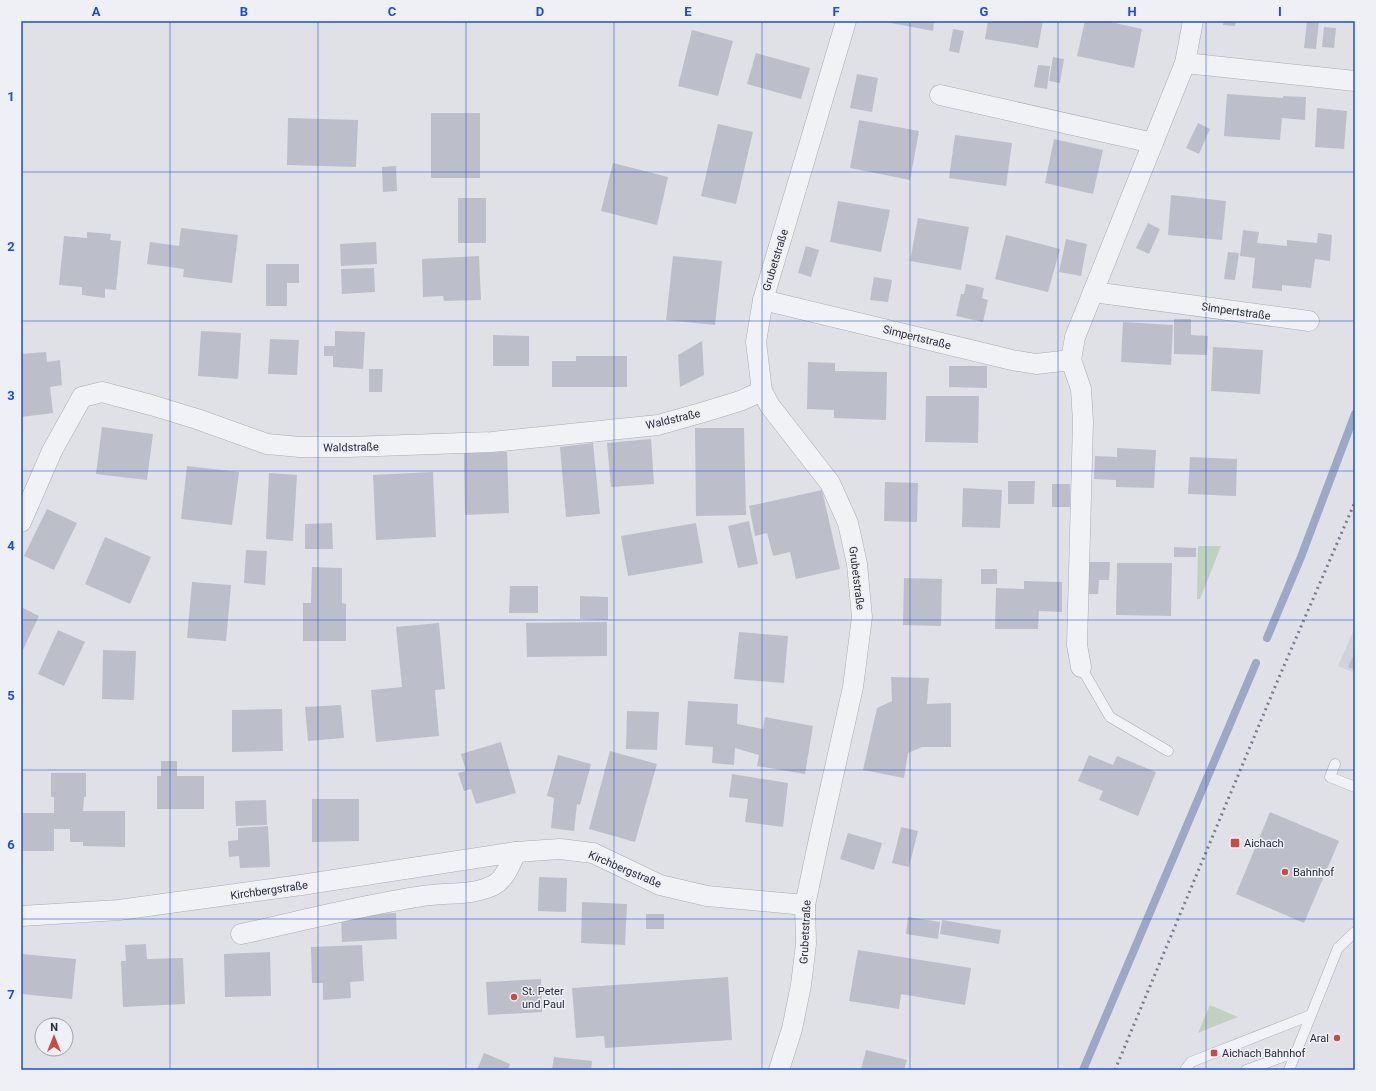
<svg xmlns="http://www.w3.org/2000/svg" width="1376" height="1091" font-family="Roboto,sans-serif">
<rect width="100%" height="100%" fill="#dfe1e7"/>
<!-- built -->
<polygon fill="#d1d3dc" points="1355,627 1355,673 1338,666"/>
<!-- green -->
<g fill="#c1d1c0">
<polygon points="1198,546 1221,546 1200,599 1197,599"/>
<polygon points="1210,1005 1238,1017 1198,1033"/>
</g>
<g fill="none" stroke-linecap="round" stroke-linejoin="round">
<!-- stream -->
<g stroke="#9ba8c6" stroke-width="8">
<polyline points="1267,638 1301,557 1355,414"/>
<polyline points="1083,1070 1256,663"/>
</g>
</g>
<!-- building -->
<g fill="#bcbfca">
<polygon points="891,21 934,21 933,31 891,23"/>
<polygon points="988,21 1043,21 1038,48 985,39"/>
<polygon points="1085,21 1106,21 1142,29 1134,68 1077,56"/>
<polygon points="1224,21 1236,21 1235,26 1223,25"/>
<polygon points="1307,21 1319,21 1316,49 1304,48"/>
<polygon points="1324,27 1336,28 1334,48 1322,47"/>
<polygon points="953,29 964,31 959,53 949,51"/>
<polygon points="692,30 733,41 718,96 678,86"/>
<polygon points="756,53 810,68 801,99 747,84"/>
<polygon points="1053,57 1064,59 1060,83 1049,81"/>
<polygon points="1038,65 1050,66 1047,89 1034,87"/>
<polygon points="857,74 878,78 872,112 850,108"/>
<polygon points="1227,94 1283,98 1283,96 1306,97 1305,120 1282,118 1280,140 1224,136"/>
<polygon points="1317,108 1347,111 1344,149 1315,147"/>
<rect x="431" y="113" width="49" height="65"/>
<polygon points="288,118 358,120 356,167 287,165"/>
<polygon points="859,120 919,131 910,180 850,168"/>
<polygon points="1198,123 1210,129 1199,154 1186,148"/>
<polygon points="718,124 753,132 736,204 701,196"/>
<polygon points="955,135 1012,143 1006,186 949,178"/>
<polygon points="1054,139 1103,150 1093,194 1045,183"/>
<polygon points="613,163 668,177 657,225 601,211"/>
<polygon points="396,166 397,191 383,192 382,167"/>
<polygon points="1171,195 1226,201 1222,240 1168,235"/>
<rect x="458" y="198" width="28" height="45"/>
<polygon points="838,201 890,210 881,252 830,242"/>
<polygon points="918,218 969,227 961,270 910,261"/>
<polygon points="1148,223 1160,229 1149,254 1136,248"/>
<polygon points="181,228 238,235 232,283 183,277 184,269 147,264 150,242 179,246"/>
<polygon points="1243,230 1259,232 1257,243 1287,246 1287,240 1317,243 1318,233 1332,235 1330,261 1315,259 1311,288 1282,285 1282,291 1252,288 1255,258 1240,256"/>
<polygon points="87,232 111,234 110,240 121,241 116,290 105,289 105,298 82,295 82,287 59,285 64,236 87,238"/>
<polygon points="1006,235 1060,249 1048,292 995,279"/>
<polygon points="1066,239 1087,244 1081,276 1059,272"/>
<polygon points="376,242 377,264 341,266 340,244"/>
<polygon points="806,246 819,250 811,277 798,273"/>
<polygon points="1228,252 1239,253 1235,280 1224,279"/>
<polygon points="479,256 481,300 444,301 443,296 423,297 422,259"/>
<polygon points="673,256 722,261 715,325 666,320"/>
<polygon points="266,264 299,264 299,283 287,283 287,306 266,306"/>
<polygon points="374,268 375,292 342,294 341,269"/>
<polygon points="874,277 892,280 888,302 870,300"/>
<polygon points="966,284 984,288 982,298 988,300 983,322 956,316 961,294 964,294"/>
<polygon points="1174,319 1191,319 1191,335 1208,336 1207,355 1174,354"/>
<polygon points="1123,322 1173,325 1171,365 1121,362"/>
<polygon points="201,331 241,333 238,379 198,376"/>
<polygon points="335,331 365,332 363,369 333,367 333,356 324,356 324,346 335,346"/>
<polygon points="493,335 529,336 529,366 493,366"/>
<polygon points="270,339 299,340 297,375 268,374"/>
<polygon points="702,341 704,375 680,387 678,355"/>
<polygon points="1213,347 1263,350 1260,394 1211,391"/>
<polygon points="46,352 47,362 60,360 62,385 50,387 53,413 21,417 21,354"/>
<polygon points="576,356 627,356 627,387 552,387 552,361 576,361"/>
<polygon points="808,362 835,363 835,371 887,372 886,420 834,418 834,410 807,409"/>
<polygon points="949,366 987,366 987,388 949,387"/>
<polygon points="369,369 383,369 382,392 369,392"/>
<polygon points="926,396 979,396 978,443 925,442"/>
<polygon points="102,427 153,434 147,480 96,474"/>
<polygon points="695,428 744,428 746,515 696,516"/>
<polygon points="651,439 654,484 611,487 607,443"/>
<polygon points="593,443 600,514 566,517 560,447"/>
<polygon points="1117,448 1156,450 1154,488 1116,487 1116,480 1094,479 1095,456 1117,457"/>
<polygon points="507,452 509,513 465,515 464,453"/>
<polygon points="1190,457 1237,459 1236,496 1188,494"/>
<polygon points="187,466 239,472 232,525 181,519"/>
<polygon points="433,472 436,537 376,540 373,475"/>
<polygon points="269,473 297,475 293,541 266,539"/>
<polygon points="1008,481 1035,481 1034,504 1008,504"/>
<polygon points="885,482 918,483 917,522 884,521"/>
<rect x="1052" y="484" width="18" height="23"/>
<polygon points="963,488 1002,490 1000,528 962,527"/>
<polygon points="822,490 840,569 796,579 790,552 773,556 767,533 755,536 749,506"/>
<polygon points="47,509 77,523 54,570 24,556"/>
<polygon points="749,521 758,564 738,568 728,526"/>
<polygon points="332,523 333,549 305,549 305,524"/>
<polygon points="696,523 703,563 628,576 621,536"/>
<polygon points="105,537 151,557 130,604 85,584"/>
<polygon points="1174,547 1196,548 1196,557 1174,557"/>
<polygon points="246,550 267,551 265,585 244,583"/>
<polygon points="1088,562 1110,562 1109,580 1099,580 1098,594 1088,594"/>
<polygon points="1117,563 1172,563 1171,616 1116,615"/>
<polygon points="312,567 342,568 342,603 346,604 346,641 303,641 303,603 311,603"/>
<rect x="981" y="569" width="16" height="15"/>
<polygon points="904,578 942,579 941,626 903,625"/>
<polygon points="1024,581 1062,582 1062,612 1039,611 1038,629 995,629 996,588 1024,589"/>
<polygon points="192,582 231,585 226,641 187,638"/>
<polygon points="510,586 538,586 538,613 509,613"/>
<polygon points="580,596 608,597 608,620 580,619"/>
<polygon points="21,607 39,616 21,654"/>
<polygon points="607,622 607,656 527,657 526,623"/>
<polygon points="439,623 445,689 435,690 439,736 376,742 371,690 402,687 396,627"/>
<polygon points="58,630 85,642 64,686 38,674"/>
<polygon points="739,632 788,636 784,683 734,679"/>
<polygon points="103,650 136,651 134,700 102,699"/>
<polygon points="1355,652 1355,670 1348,667"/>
<polygon points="891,677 929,678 927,704 951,703 951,747 922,747 908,753 904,778 863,770 877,708 892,701"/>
<polygon points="688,701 738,704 737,724 763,729 765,717 813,726 805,774 757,766 759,755 735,748 734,765 712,763 713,747 685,745"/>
<polygon points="341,705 344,738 308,741 305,707"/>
<polygon points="282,709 283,751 232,752 232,710"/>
<polygon points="627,711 659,712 657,750 626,749"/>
<polygon points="501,742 516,793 476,804 471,789 464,791 458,773 466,771 461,754"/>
<polygon points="610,751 657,764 635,842 589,829"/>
<polygon points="558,755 591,764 580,805 577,804 574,831 551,828 554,798 547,796"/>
<polygon points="1089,755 1113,765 1117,756 1156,772 1138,816 1099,800 1103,791 1078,781"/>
<polygon points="161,761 177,761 177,776 204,776 204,809 157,809 157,776 161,776"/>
<polygon points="51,773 86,773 86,797 84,797 83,811 125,811 125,847 83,846 83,842 70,842 70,829 54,829 54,851 21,851 21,813 54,813 54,797 51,797"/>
<polygon points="732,774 788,783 783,827 745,822 748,799 729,797"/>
<polygon points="312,799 359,799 359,841 312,842"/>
<polygon points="266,800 267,825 236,826 235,801"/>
<polygon points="1270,812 1339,841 1304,923 1236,894"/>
<polygon points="268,826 270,867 240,868 239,856 229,857 228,841 238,840 238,828"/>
<polygon points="901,827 918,831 909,867 892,863"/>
<polygon points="848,833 882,843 874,870 840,859"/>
<polygon points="539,877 567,878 566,912 538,911"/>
<polygon points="582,902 627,904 625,945 581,943"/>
<polygon points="396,913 397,939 342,942 341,916"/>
<rect x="646" y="914" width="18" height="15"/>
<polygon points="908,917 940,922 938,939 906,934"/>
<polygon points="942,920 1001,930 999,944 940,934"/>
<polygon points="146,944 147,959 183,958 185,1004 123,1007 121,961 126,961 125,945"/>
<polygon points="362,945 364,981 350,982 351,998 323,1000 323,983 312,983 311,947"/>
<polygon points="858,950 971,968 965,1005 901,994 899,1009 849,1001"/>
<polygon points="270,952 271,996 225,997 224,954"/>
<polygon points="21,954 76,959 72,999 21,994"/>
<polygon points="728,977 732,1040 605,1048 604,1036 576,1038 572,988"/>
<polygon points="541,979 542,1012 488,1015 486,982"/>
<polygon points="866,1050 907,1060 904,1070 861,1070"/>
<polygon points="484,1053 510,1064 508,1070 477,1070"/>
<polygon points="554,1057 592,1061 591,1070 552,1070"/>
</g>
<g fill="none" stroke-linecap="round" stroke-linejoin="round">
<!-- lane casing -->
<g stroke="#a8abb4" stroke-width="11">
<g id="lane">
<polyline points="1081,667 1110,717 1168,751"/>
<polyline points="1335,764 1330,777 1355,787"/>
<polyline points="1185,1070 1191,1062 1311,1015"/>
<polyline points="1246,1070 1297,1052"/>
<polyline points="1289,1070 1338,948 1355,932"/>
</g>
</g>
<!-- street casing -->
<g stroke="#a8abb4" stroke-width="21">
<g id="street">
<polyline points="1185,63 1355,81"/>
<polyline points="940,95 1153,143"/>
<polyline points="1093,292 1309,321"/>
<polyline points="763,300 1012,360 1036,364 1071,360 1075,337 1185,63 1193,21"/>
<polyline points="1071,360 1081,389 1083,422 1077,645 1081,667"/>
<polyline points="21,522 52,451 82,397 102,392 151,405 197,419 267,444 300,447 349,447 492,442 658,425 704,412 740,401 762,391"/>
<polyline points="21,916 119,910 301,885 516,852 560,849 593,853 660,885 707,896 805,905"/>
<path d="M241,934c60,-13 121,-29 182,-38 23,-4 50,0 71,-11 11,-6 17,-22 22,-33"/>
<polyline points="779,1070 792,1029 801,985 806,944 805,905 819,839 853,687 862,617 857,564 848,523 830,483 770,406 762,391 756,342 763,300 846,21"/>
</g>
</g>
<!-- lane -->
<use href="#lane" stroke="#f1f2f6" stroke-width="10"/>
<!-- street -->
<use href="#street" stroke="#f1f2f6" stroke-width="20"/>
<!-- rail -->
<polyline stroke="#797d90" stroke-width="3" stroke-dasharray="2 4" stroke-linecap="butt" points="1115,1070 1280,675 1355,502"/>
</g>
<!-- grid -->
<path fill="none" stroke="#1d4ed8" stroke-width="1" stroke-opacity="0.55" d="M170,21v1049M318,21v1049M466,21v1049M614,21v1049M762,21v1049M910,21v1049M1058,21v1049M1206,21v1049M21,172h1334M21,321h1334M21,471h1334M21,620h1334M21,770h1334M21,919h1334"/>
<!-- markers -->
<g fill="#c94b47" stroke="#eef0f5" stroke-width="1.5">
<rect x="1230" y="838" width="10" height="10" rx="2"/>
<circle cx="1285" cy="872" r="4"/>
<circle cx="514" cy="997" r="4"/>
<circle cx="1337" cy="1038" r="4"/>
<rect x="1210" y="1049" width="8" height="8" rx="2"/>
</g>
<g text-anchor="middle" stroke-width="3" stroke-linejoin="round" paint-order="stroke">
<!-- street labels -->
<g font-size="11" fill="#282c3e" stroke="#eef0f5">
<text transform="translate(775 260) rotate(-73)" y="4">Grubetstraße</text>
<text transform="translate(1236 311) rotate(8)" y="4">Simpertstraße</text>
<text transform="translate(917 337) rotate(14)" y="4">Simpertstraße</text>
<text transform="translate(673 419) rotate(-13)" y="4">Waldstraße</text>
<text transform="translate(351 447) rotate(-1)" y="4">Waldstraße</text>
<text transform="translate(857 578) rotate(83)" y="4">Grubetstraße</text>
<text transform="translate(625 869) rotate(23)" y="4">Kirchbergstraße</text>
<text transform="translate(269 890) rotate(-8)" y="4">Kirchbergstraße</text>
<text transform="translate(805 932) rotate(-87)" y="4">Grubetstraße</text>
</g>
<!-- poi labels -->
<g font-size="11" fill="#282c3e" stroke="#eef0f5" text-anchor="start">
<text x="1244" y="847">Aichach</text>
<text x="1293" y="876">Bahnhof</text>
<text x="522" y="995">St. Peter<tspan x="522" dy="13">und Paul</tspan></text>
<text x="1329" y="1042" text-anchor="end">Aral</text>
<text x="1222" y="1057">Aichach Bahnhof</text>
</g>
</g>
<!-- border -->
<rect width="1376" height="1091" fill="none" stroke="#eef0f5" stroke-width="44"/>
<!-- north arrow -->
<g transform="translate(54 1037)"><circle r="19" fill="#eef0f5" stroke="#9fa2ac"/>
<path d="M0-3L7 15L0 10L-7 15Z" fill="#c94b47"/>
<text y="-6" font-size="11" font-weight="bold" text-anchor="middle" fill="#282c3e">N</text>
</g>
<rect x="22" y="22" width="1332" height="1047" fill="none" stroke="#1d4ed8" stroke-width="1.5"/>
<g font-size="13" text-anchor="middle" font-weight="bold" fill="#1d4ed8">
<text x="96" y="16">A</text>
<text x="244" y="16">B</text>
<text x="392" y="16">C</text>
<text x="540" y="16">D</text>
<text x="688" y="16">E</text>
<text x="836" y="16">F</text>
<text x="984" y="16">G</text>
<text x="1132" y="16">H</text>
<text x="1280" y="16">I</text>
<text x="11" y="101">1</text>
<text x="11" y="251">2</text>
<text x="11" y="400">3</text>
<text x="11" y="550">4</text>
<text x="11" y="700">5</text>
<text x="11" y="849">6</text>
<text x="11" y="999">7</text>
</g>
</svg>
